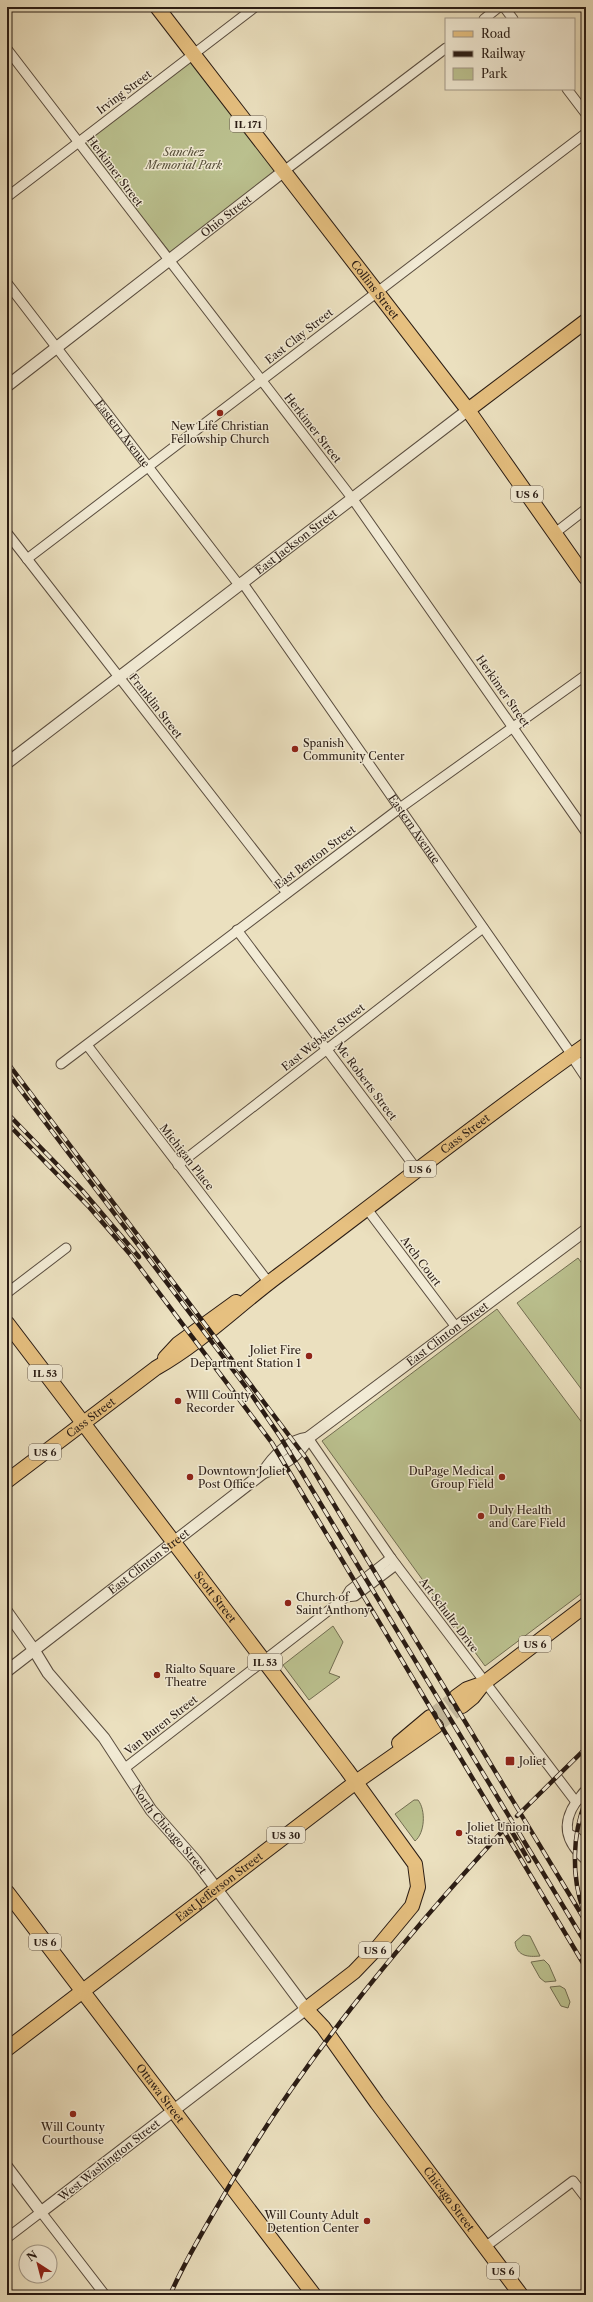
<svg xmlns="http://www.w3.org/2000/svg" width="593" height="2302" font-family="'Libre Caslon Text',serif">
<rect width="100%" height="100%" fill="#ebe0bf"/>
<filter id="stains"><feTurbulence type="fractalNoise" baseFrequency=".005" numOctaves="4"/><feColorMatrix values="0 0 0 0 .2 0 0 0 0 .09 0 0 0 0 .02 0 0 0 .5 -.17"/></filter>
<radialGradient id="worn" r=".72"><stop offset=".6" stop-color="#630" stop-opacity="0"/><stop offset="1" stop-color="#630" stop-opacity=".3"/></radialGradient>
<!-- green -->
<g fill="#bbc18f" stroke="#726e52">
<polygon points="193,56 279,171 172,255 83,142"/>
<polygon points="578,1258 586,1269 585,1394 517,1303"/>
<polygon points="497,1309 586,1428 586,1590 485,1666 322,1441"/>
<polygon points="333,1626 343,1642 329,1673 340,1677 309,1700 283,1665"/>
<path d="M414,1800h4c8,10 7,33 -3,41l-20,-27z"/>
<path d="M523,1935l7,1 10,20c-11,1 -23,1 -25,-14z"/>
<polygon points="544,1960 549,1965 556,1981 545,1982 540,1978 531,1962"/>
<polygon points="560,1986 565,1989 570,2002 568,2008 561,2006 550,1987"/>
</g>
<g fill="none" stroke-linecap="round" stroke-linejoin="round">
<!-- primary-tunnel -->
<g stroke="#c4b99d" stroke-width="14" stroke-dasharray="14 7" stroke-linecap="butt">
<polyline points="430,1717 456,1697"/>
<polyline points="436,1726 462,1706"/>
</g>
<!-- minor casing -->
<g stroke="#5a4d3f" stroke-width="11">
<g id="minor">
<polyline points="504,7 513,19"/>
<polyline points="484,19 499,7"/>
<polyline points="7,49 352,498 586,832"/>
<polyline points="567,89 586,114"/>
<polyline points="284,171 446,48"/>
<polyline points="7,197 255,7"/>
<path id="s1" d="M7,283l232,302"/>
<polyline points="7,533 287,893"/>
<polyline points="555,533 586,509"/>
<polyline points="27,559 586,133"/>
<path id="s2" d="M242,582l330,473"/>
<polyline points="237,930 418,1171"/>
<polyline points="87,1045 269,1283"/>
<polyline points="61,1064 400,808 586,675"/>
<polyline points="178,1165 483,928"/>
<polyline points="367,1209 456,1327"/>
<polyline points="7,1293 66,1248"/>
<polyline points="308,1438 391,1558 576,1802"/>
<polyline points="346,1597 355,1596 396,1565"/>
<polyline points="125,1768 346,1597 350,1590 391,1558"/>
<path d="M586,1790c-4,3 -6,8 -10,12 -15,22 -10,41 10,58"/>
<polyline points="569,1834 577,1838 586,1850"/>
<polyline points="7,2238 41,2212 105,2295"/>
<polyline points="485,2247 573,2181 586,2198"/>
</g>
</g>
<!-- tertiary casing -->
<g stroke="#5a4d3f" stroke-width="13">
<g id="tertiary">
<path id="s3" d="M7,386l277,-215"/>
<path id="s4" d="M7,763l461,-353"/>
<polyline points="572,1055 586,1076"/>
<path d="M263,1473c10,-16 26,-33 45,-35"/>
<path id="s5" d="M7,1612l27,38 14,23 56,65 47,72 44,50 111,149 -265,203 -34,-45"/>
<path id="s6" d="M7,1671l256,-198c17,-7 37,-17 45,-35l278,-208"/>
</g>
</g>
<!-- primary casing -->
<g stroke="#2a1c14" stroke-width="16">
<g id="primary">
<path id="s7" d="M157,7l311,403 118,168"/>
<polyline points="468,410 586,321"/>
<path id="s8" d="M7,1323l340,447 68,94 3,23 -6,19 -34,41 -24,25 -48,37"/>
<polyline points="165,1358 178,1344 236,1302"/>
<path id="s9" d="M7,1481l149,-113c47,-27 80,-61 123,-93 102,-76 202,-156 307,-230"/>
<polyline points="456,1697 467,1689 484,1683"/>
<polyline points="462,1706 473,1697 484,1683 586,1605"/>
<polyline points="399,1743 430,1717"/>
<path id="s10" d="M7,1892l307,403"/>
<path id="s11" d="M306,2009l17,18 54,76 144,192"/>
<path id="s12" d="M7,2049l349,-267 80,-56"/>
</g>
</g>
<!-- minor -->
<use href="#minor" stroke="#f2ebd5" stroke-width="9"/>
<!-- tertiary -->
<use href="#tertiary" stroke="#f2ebd5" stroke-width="11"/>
<!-- primary -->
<use href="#primary" stroke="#e6c080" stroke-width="14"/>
<!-- rail casing -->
<g stroke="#2a1c14" stroke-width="4.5">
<g id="rail">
<polyline points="7,1062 306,1458 586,1922"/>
<polyline points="7,1072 249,1391 281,1438 586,1944"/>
<polyline points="7,1113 82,1190 139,1257"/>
<polyline points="7,1123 89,1207 129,1253 272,1443 586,1968"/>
<polyline points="517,1816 586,1748"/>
<polyline points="508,1825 529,1861"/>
<path d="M584,1912c-13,-35 -12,-77 2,-112"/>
<path d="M170,2295c13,-30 30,-59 47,-88 79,-140 182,-263 290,-381"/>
</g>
</g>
<!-- rail -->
<use href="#rail" stroke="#f2ebd5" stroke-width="3" stroke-dasharray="9" stroke-linecap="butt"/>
</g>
<!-- markers -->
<g fill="#8f2418" stroke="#f2ebd5" stroke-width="1.5">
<circle cx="220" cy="413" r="4"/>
<circle cx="295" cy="749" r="4"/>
<circle cx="309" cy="1356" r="4"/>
<circle cx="178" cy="1401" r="4"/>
<circle cx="190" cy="1477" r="4"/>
<circle cx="502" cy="1477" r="4"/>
<circle cx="481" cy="1516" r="4"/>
<circle cx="288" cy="1603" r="4"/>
<circle cx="157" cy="1675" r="4"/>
<rect x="505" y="1756" width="10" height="10" rx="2"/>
<circle cx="459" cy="1833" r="4"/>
<circle cx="73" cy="2114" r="4"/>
<circle cx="367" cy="2221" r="4"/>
</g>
<g text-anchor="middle" stroke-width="3" stroke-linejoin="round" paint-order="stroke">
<!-- shield labels -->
<g fill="#f2ebd5" stroke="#665a4e" stroke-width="1">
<rect x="230" y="116" width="36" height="16" rx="3"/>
<rect x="511" y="486" width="32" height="16" rx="3"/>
<rect x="404" y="1161" width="32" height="16" rx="3"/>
<rect x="28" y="1365" width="34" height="16" rx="3"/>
<rect x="29" y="1444" width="32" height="16" rx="3"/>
<rect x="519" y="1636" width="32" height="16" rx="3"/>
<rect x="248" y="1654" width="34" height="16" rx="3"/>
<rect x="267" y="1827" width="38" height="16" rx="3"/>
<rect x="29" y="1934" width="32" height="16" rx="3"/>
<rect x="359" y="1942" width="32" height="16" rx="3"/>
<rect x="487" y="2263" width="32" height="16" rx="3"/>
</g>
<g font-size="10" font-weight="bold" fill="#2a1c14">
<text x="248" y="128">IL 171</text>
<text x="527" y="498">US 6</text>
<text x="420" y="1173">US 6</text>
<text x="45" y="1377">IL 53</text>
<text x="45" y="1456">US 6</text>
<text x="535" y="1648">US 6</text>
<text x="265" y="1666">IL 53</text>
<text x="286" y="1839">US 30</text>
<text x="45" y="1946">US 6</text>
<text x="375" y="1954">US 6</text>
<text x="503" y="2275">US 6</text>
</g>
<!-- street labels -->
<g font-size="11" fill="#2a1c14" stroke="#f2ebd5">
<text transform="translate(124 92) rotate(-37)" y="4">Irving Street</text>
<text transform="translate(115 171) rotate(53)" y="4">Herkimer Street</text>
<text dy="4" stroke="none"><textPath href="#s3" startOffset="277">Ohio Street</textPath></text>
<text dy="4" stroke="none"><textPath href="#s7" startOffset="357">Collins Street</textPath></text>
<text transform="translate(299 336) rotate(-38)" y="4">East Clay Street</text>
<text transform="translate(313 428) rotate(52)" y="4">Herkimer Street</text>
<text dy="4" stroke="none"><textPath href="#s1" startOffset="190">Eastern Avenue</textPath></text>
<text dy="4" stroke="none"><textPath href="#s4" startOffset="364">East Jackson Street</textPath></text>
<text transform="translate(503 691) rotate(55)" y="4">Herkimer Street</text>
<text transform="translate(156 706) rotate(52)" y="4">Franklin Street</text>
<text dy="4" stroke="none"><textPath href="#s2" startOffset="301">Eastern Avenue</textPath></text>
<text transform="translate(315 857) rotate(-37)" y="4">East Benton Street</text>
<text transform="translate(323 1037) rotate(-38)" y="4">East Webster Street</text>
<text transform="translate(366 1081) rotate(53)" y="4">Mc Roberts Street</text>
<text dy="4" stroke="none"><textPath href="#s9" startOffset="575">Cass Street</textPath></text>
<text transform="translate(187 1157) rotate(52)" y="4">Michigan Place</text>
<text transform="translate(421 1261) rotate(53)" y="4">Arch Court</text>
<text dy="4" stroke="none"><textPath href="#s6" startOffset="556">East Clinton Street</textPath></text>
<text dy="4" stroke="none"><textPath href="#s9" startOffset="105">Cass Street</textPath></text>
<text dy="4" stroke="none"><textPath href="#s6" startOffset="179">East Clinton Street</textPath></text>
<text dy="4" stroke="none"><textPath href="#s8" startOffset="344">Scott Street</textPath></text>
<text transform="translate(449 1615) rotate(53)" y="4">Art Schultz Drive</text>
<text transform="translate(161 1725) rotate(-38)" y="4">Van Buren Street</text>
<text dy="4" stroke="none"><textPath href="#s5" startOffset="272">North Chicago Street</textPath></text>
<text dy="4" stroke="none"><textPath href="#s12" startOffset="267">East Jefferson Street</textPath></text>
<text dy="4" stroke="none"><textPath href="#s10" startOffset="253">Ottawa Street</textPath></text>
<text transform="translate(109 2160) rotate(-38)" y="4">West Washington Street</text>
<text dy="4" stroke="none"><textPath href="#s11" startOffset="238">Chicago Street</textPath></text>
</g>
<!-- park labels -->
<g font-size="11" font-style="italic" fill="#564e39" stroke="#f2ebd5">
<text x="184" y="156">Sanchez<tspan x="184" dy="13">Memorial Park</tspan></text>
</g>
<!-- poi labels -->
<g font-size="11" fill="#2a1c14" stroke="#f2ebd5" text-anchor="start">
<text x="220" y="430" text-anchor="middle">New Life Christian<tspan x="220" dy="13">Fellowship Church</tspan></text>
<text x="303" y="747">Spanish<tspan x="303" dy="13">Community Center</tspan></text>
<text x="301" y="1354" text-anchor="end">Joliet Fire<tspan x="301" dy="13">Department Station 1</tspan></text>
<text x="186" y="1399">WIll County<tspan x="186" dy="13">Recorder</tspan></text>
<text x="198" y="1475">Downtown Joliet<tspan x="198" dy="13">Post Office</tspan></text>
<text x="494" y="1475" text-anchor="end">DuPage Medical<tspan x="494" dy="13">Group Field</tspan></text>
<text x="489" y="1514">Duly Health<tspan x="489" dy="13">and Care Field</tspan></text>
<text x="296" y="1601">Church of<tspan x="296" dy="13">Saint Anthony</tspan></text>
<text x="165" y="1673">Rialto Square<tspan x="165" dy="13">Theatre</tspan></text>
<text x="519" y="1765">Joliet</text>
<text x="467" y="1831">Joliet Union<tspan x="467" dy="13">Station</tspan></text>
<text x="73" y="2131" text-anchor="middle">Will County<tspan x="73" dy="13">Courthouse</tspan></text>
<text x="359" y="2219" text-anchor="end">Will County Adult<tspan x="359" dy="13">Detention Center</tspan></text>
</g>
</g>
<!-- margin -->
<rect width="593" height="2302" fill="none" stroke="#ebe0bf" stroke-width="24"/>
<rect x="8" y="8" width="577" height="2286" fill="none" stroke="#2a1c14" stroke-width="2"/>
<rect x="12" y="12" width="569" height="2278" fill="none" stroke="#2a1c14"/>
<!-- legend -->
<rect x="445" y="18" width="130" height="72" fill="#f2ebd5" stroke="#a29888"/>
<rect x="453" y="31" width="20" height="6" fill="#e6c080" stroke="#a29888"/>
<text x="481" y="38" font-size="12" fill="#2a1c14">Road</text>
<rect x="453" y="51" width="20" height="6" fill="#2a1c14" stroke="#a29888"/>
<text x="481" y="58" font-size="12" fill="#2a1c14">Railway</text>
<rect x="453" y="68" width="20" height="12" fill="#bbc18f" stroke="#a29888"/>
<text x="481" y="78" font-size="12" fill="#2a1c14">Park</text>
<!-- north arrow -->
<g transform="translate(38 2264) rotate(324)"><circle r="19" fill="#f2ebd5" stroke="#a29888"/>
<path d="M0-3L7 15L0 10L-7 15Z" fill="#8f2418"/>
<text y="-6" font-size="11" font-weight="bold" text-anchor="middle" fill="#2a1c14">N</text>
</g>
<rect width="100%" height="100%" filter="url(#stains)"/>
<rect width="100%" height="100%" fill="url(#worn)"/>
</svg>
